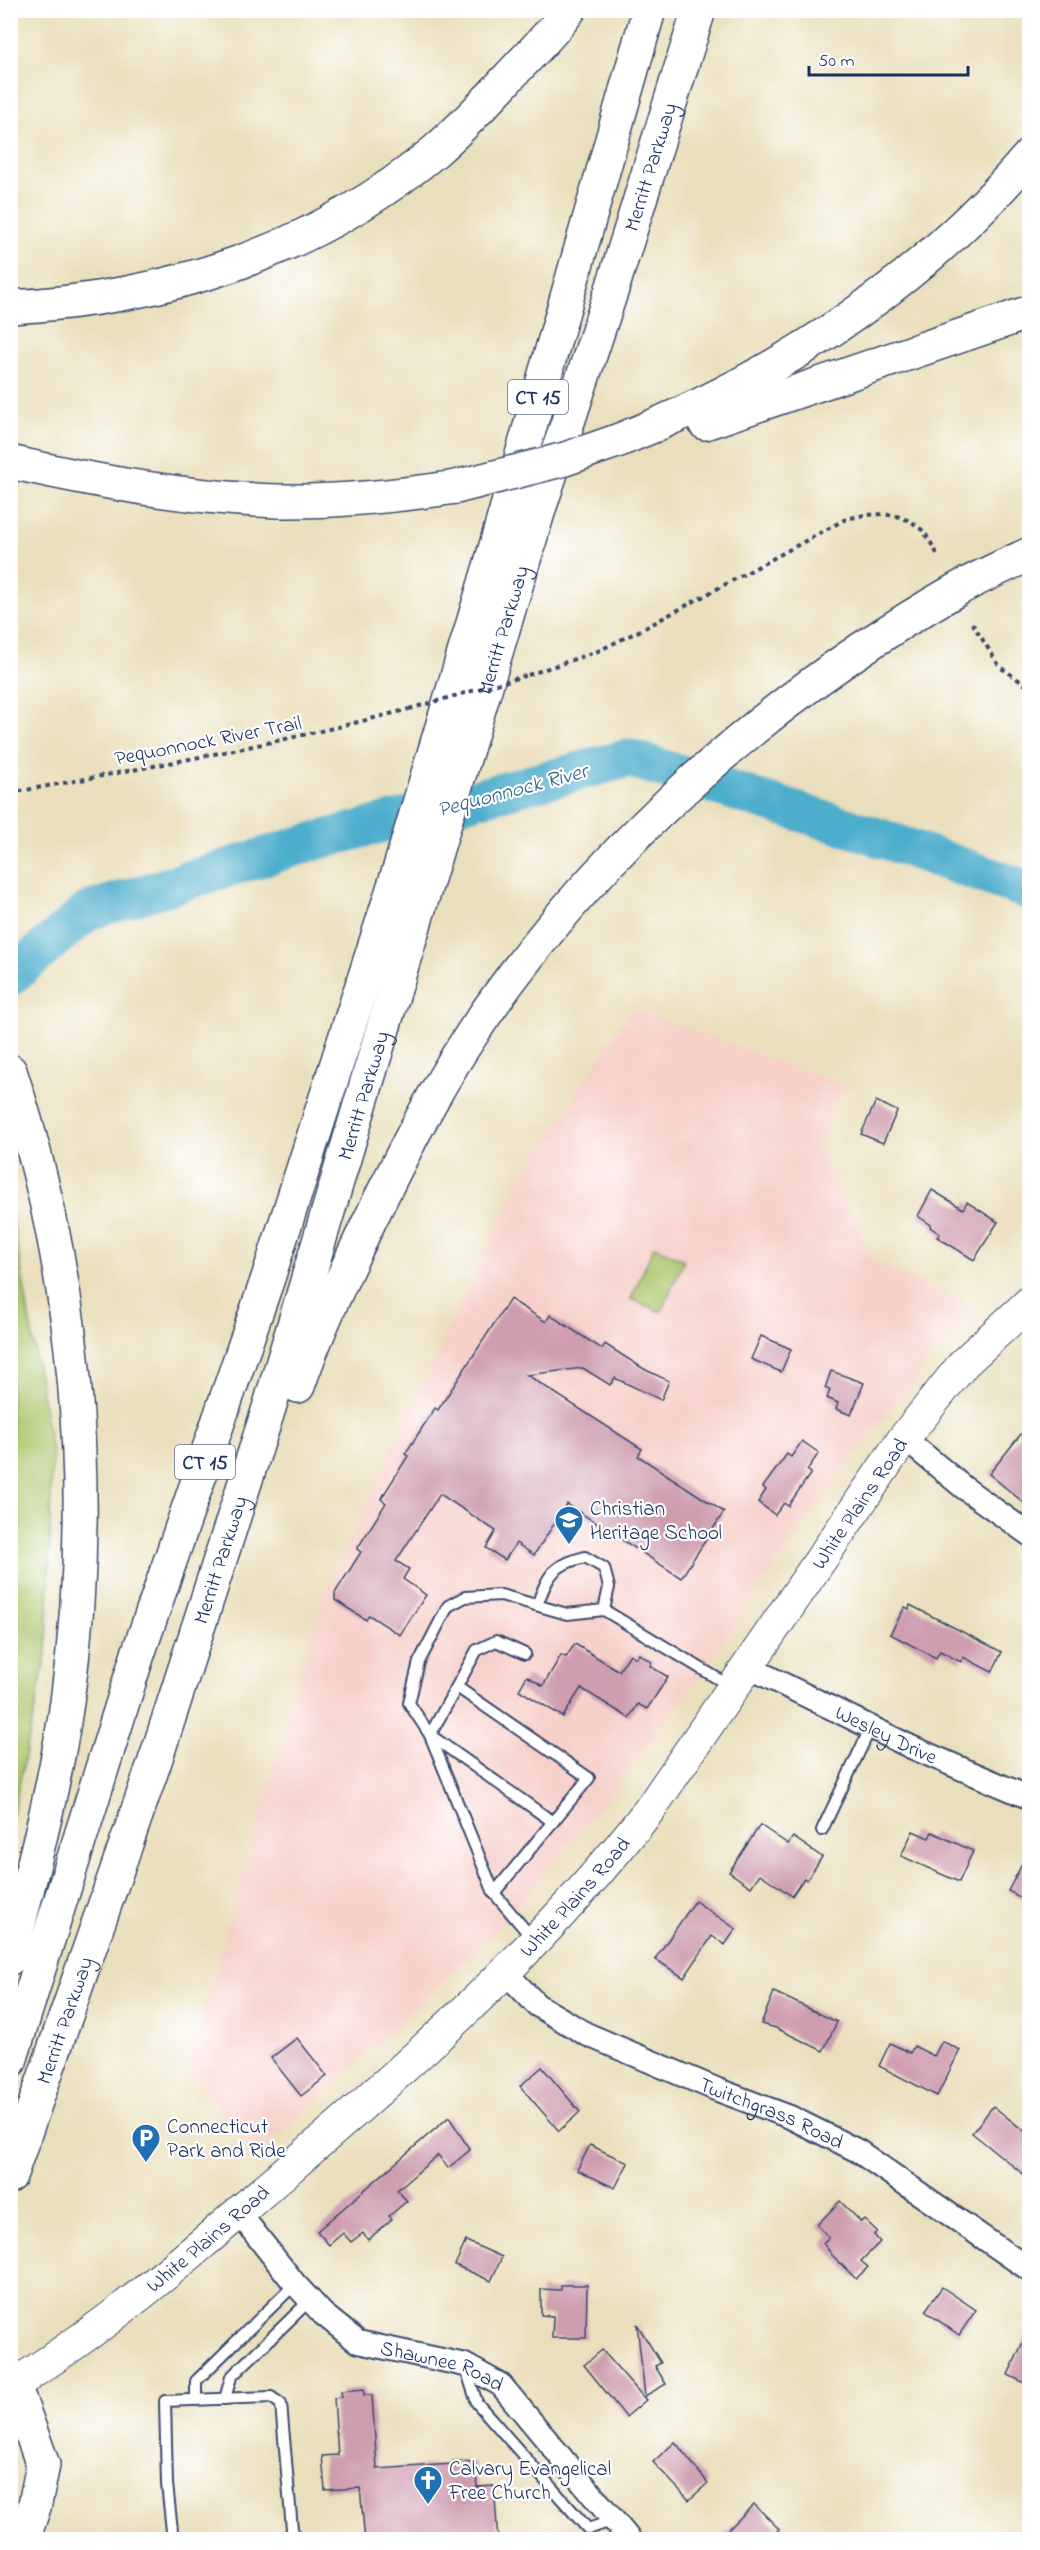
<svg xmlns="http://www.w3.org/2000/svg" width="1040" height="2550" font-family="'Indie Flower',sans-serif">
<rect width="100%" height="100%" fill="#fff"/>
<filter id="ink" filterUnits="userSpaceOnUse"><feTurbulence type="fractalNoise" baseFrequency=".0167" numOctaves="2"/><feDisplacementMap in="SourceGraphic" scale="12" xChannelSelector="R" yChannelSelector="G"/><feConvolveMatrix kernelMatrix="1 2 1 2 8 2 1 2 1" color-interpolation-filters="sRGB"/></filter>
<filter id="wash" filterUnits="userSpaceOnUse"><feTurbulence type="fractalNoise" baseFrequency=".008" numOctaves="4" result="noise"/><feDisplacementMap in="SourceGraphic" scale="24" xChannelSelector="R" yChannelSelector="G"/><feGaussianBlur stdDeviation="1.35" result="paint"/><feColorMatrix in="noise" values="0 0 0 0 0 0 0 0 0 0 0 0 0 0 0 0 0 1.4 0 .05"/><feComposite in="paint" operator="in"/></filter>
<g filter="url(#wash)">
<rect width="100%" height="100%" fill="#eadfbc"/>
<!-- built -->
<polygon fill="#f7d0ca" points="631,1008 843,1085 817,1149 876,1263 977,1308 927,1363 827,1490 693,1686 613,1791 493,1934 257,2156 187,2067 322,1599 517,1185"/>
<!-- green -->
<g fill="#adc86e" stroke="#647c66" stroke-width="1.5">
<polygon points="11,1208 52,1454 47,1651 11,1824"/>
<polygon points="654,1246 684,1260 661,1312 631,1299"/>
</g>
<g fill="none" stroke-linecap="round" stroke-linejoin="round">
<!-- river -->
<polyline stroke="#4dadcc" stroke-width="39" points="10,977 88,911 305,844 629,758 875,836 1030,891"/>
</g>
<g id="blocks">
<!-- building -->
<g fill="#cf9db0">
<polygon points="876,1101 897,1111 883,1143 861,1134"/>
<polygon points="932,1190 963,1209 967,1202 998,1222 974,1260 937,1237 940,1234 930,1227 931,1225 918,1216"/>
<polygon points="510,1299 546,1322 550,1315 602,1349 605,1344 644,1369 669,1381 661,1400 615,1378 610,1385 583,1368 527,1375 642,1449 638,1456 724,1512 681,1578 567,1504 534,1555 516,1543 505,1560 486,1548 496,1531 440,1494 396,1561 409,1569 403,1579 426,1595 400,1635 369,1615 366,1620 335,1600 335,1593 361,1552 357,1549 386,1503 381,1499 408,1456 405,1454 435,1408 438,1410"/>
<polygon points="761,1336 791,1349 781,1372 751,1359"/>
<polygon points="831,1371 864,1383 851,1415 836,1409 838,1403 827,1398 830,1390 825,1388"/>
<polygon points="1029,1424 1029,1507 989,1474"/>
<polygon points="802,1441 819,1453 807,1470 811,1473 788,1506 784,1503 775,1515 758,1502 766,1490 763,1487 787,1454 791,1457"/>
<polygon points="910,1605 1002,1652 992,1672 963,1657 961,1662 940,1651 936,1658 890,1634 905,1607 909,1609"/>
<polygon points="575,1644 619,1671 630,1654 636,1658 639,1654 652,1662 650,1666 668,1677 647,1709 638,1704 629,1718 581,1688 563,1717 519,1690 527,1676 543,1686 561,1655 566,1657"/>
<polygon points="760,1825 788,1844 793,1837 822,1857 807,1880 804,1878 792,1896 760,1874 751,1887 729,1872"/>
<polygon points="913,1831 929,1838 932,1832 973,1851 959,1882 901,1856"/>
<polygon points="1029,1851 1029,1902 1008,1891"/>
<polygon points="695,1901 736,1929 725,1945 712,1936 684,1978 655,1959"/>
<polygon points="774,1992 837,2022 823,2051 776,2028 761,2024"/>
<polygon points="297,2038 327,2076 301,2096 271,2058"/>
<polygon points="942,2041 960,2050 937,2096 879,2066 890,2043 910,2053 914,2046 934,2056"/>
<polygon points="542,2067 580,2112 559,2131 520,2086"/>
<polygon points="993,2106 1029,2135 1029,2165 1023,2174 972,2133"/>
<polygon points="449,2117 470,2150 448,2168 438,2155 397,2190 407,2201 389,2216 392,2219 368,2240 363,2233 351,2242 343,2233 329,2245 317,2231"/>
<polygon points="590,2145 628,2163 615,2188 577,2170"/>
<polygon points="840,2201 861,2222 864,2219 877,2231 874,2235 880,2242 861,2261 868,2267 856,2279 832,2255 823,2243 829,2237 817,2225"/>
<polygon points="466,2241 502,2257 491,2281 455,2265"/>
<polygon points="561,2285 587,2285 586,2338 552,2338 553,2316 541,2315 541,2289 561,2290"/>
<polygon points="942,2287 976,2310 959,2335 925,2311"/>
<polygon points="637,2324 661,2363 655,2366 666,2384 645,2396"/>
<polygon points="1029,2329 1029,2385 1008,2375"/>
<polygon points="602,2350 646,2400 626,2417 584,2365"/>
<polygon points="364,2389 364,2395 372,2395 377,2469 453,2464 453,2461 475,2462 477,2487 494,2486 498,2540 365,2540 360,2488 325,2490 322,2456 338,2455 334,2398 342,2397 341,2391"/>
<polygon points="675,2442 708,2483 689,2500 653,2462"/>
<polygon points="754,2504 779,2529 768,2540 718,2540"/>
</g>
</g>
</g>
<g filter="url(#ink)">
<use href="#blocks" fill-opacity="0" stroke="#3a496c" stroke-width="1.5"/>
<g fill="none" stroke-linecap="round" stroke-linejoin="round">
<!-- service casing -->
<g stroke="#3a496c" stroke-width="14">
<g id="service">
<path d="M537,1605c12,-32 16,-40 48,-48l19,11 5,19 -5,23"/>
<polyline points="525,1654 496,1641 477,1650 430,1735 494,1893 533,1939"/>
<polyline points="457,1687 589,1778 494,1893"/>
<polyline points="553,1822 430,1735 409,1703 419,1662 448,1606 465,1597 501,1595 567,1614 604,1610 730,1686"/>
<polyline points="822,1830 871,1727"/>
<polyline points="466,2369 477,2403 588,2529 614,2520"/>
<polyline points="225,2399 231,2377 310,2300"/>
<polyline points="196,2400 196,2381 295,2284"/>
<polyline points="173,2540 167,2484 165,2401 271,2397 281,2404 292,2529 296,2540"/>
</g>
</g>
<!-- minor casing -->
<g stroke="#3a496c" stroke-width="26">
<g id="minor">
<polyline points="904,1438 963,1487 1030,1535"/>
<path id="s1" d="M748,1667l163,80 119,51"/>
<path id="s2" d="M506,1973l31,32 49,29 132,56 72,27 68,34 172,119"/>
<path id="s3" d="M239,2213l56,71 28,30 35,28 107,23 36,20 129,155"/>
</g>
</g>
<!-- secondary casing -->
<g stroke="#3a496c" stroke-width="34">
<g id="secondary">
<path id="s4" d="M10,2388c35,-24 71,-48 104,-73 72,-55 140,-116 208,-175 118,-102 232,-208 328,-331l254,-371 60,-75 66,-61"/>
</g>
</g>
<!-- motorway casing -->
<g stroke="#3a496c" stroke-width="36">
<g id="motorway">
<path d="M10,307c154,-8 304,-55 424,-155 26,-22 51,-49 74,-74 20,-22 43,-43 61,-68"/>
<polyline points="705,423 1030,312"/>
<path d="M617,441c159,-63 301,-155 413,-286"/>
<path d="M10,462c89,20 177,36 268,39 60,1 119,-5 178,-14"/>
<path d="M10,1071c67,203 86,420 57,631 -12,86 -36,172 -57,256"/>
<path d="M298,1386c19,-55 45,-109 70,-162 29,-59 62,-126 98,-181 119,-184 302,-346 492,-454 23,-13 48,-24 72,-35"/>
<polyline points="10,2061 138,1654 268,1278 401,864 491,563 649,10"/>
<path id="s5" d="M10,2176l145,-415 114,-353 271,-902 73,-220 86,-276"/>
<polyline points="14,2385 43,2465 35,2504 23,2540"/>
</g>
</g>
<!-- path -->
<g stroke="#3a496c" stroke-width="4" stroke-dasharray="4.5 4.5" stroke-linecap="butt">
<polyline points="972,623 1000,667 1030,688"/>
<path d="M528,675l70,-24 45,-22 201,-109c25,-8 58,-10 78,10 6,7 11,17 16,25"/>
<path d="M10,793c134,-25 268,-49 399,-84"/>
</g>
<!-- service -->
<use href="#service" stroke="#fff" stroke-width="10"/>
<!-- minor -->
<use href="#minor" stroke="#fff" stroke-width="22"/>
<!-- secondary -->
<use href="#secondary" stroke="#fff" stroke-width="32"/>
<!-- motorway -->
<use href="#motorway" stroke="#fff" stroke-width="33"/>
<!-- motorway-bridge casing -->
<g stroke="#3a496c" stroke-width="36" stroke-linecap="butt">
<polyline id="motorway-bridge" points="456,487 565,459 617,441"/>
</g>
<!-- path-bridge -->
<polyline stroke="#3a496c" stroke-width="4" stroke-dasharray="4.5 4.5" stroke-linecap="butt" points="409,709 528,675"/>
<!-- motorway-bridge -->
<use href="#motorway-bridge" stroke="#fff" stroke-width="33"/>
</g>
</g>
<!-- icons -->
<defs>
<g id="school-pin" transform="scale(1.5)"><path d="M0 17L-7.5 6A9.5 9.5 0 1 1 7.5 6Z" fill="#1f6fb2" stroke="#fff"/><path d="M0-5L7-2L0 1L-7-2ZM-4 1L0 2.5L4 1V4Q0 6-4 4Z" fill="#fff"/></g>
<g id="parking-pin" transform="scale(1.5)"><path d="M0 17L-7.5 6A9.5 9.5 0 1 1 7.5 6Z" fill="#1f6fb2" stroke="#fff"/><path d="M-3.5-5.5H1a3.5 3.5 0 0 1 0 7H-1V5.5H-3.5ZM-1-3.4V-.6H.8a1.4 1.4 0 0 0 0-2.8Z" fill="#fff"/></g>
<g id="church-pin" transform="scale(1.5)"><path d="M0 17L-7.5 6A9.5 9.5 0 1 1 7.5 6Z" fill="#1f6fb2" stroke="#fff"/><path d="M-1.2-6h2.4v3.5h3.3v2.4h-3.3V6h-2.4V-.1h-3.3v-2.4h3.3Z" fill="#fff"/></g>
</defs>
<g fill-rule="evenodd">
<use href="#school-pin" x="569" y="1520"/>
<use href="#parking-pin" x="146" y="2138"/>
<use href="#church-pin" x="428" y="2480"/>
</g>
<g text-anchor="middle" stroke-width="4.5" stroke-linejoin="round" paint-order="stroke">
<!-- shield labels -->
<g fill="#fff" stroke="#5f6d8e" stroke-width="1.5">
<rect x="508" y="380" width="60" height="34" rx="4.5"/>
<rect x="175" y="1445" width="60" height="34" rx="4.5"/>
</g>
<g font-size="20" font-weight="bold" fill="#1b2f5e">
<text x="538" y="404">CT 15</text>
<text x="205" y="1469">CT 15</text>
</g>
<!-- street labels -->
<g font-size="21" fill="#1b2f5e" stroke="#fff">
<text dy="7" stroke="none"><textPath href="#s5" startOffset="2109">Merritt Parkway</textPath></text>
<text dy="7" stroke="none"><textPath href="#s5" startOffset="1623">Merritt Parkway</textPath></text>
<text transform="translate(208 740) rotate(-11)" y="7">Pequonnock River Trail</text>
<text dy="7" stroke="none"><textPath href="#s5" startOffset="1137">Merritt Parkway</textPath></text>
<text dy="7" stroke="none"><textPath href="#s4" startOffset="1236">White Plains Road</textPath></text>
<text dy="7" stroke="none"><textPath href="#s5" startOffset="651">Merritt Parkway</textPath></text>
<text dy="7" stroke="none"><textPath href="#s1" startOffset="154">Wesley Drive</textPath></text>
<text dy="7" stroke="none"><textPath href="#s4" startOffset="750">White Plains Road</textPath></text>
<text dy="7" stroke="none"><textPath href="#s5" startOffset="165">Merritt Parkway</textPath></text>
<text dy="7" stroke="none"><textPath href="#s2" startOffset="303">Twitchgrass Road</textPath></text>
<text dy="7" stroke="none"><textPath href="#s4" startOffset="248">White Plains Road</textPath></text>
<text dy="7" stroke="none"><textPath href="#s3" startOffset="264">Shawnee Road</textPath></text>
</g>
<!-- poi labels -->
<g font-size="21" fill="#1b2f5e" stroke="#fff" text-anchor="start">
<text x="590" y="1515">Christian<tspan x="590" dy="24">Heritage School</tspan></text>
<text x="167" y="2133">Connecticut<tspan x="167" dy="24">Park and Ride</tspan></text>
<text x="449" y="2475">Calvary Evangelical<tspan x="449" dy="24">Free Church</tspan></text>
</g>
<!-- water labels -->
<g font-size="22" font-style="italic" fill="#2f618a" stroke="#fff">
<text transform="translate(512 789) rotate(-15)" y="8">Pequonnock River</text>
</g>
</g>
<!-- margin -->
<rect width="1040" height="2550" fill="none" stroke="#fff" stroke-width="36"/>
<!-- scale -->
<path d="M809 66v9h159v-9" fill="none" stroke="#1b2f5e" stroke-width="3"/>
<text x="818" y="66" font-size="18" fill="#1b2f5e" stroke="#ffffff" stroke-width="4.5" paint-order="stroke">50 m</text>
</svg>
